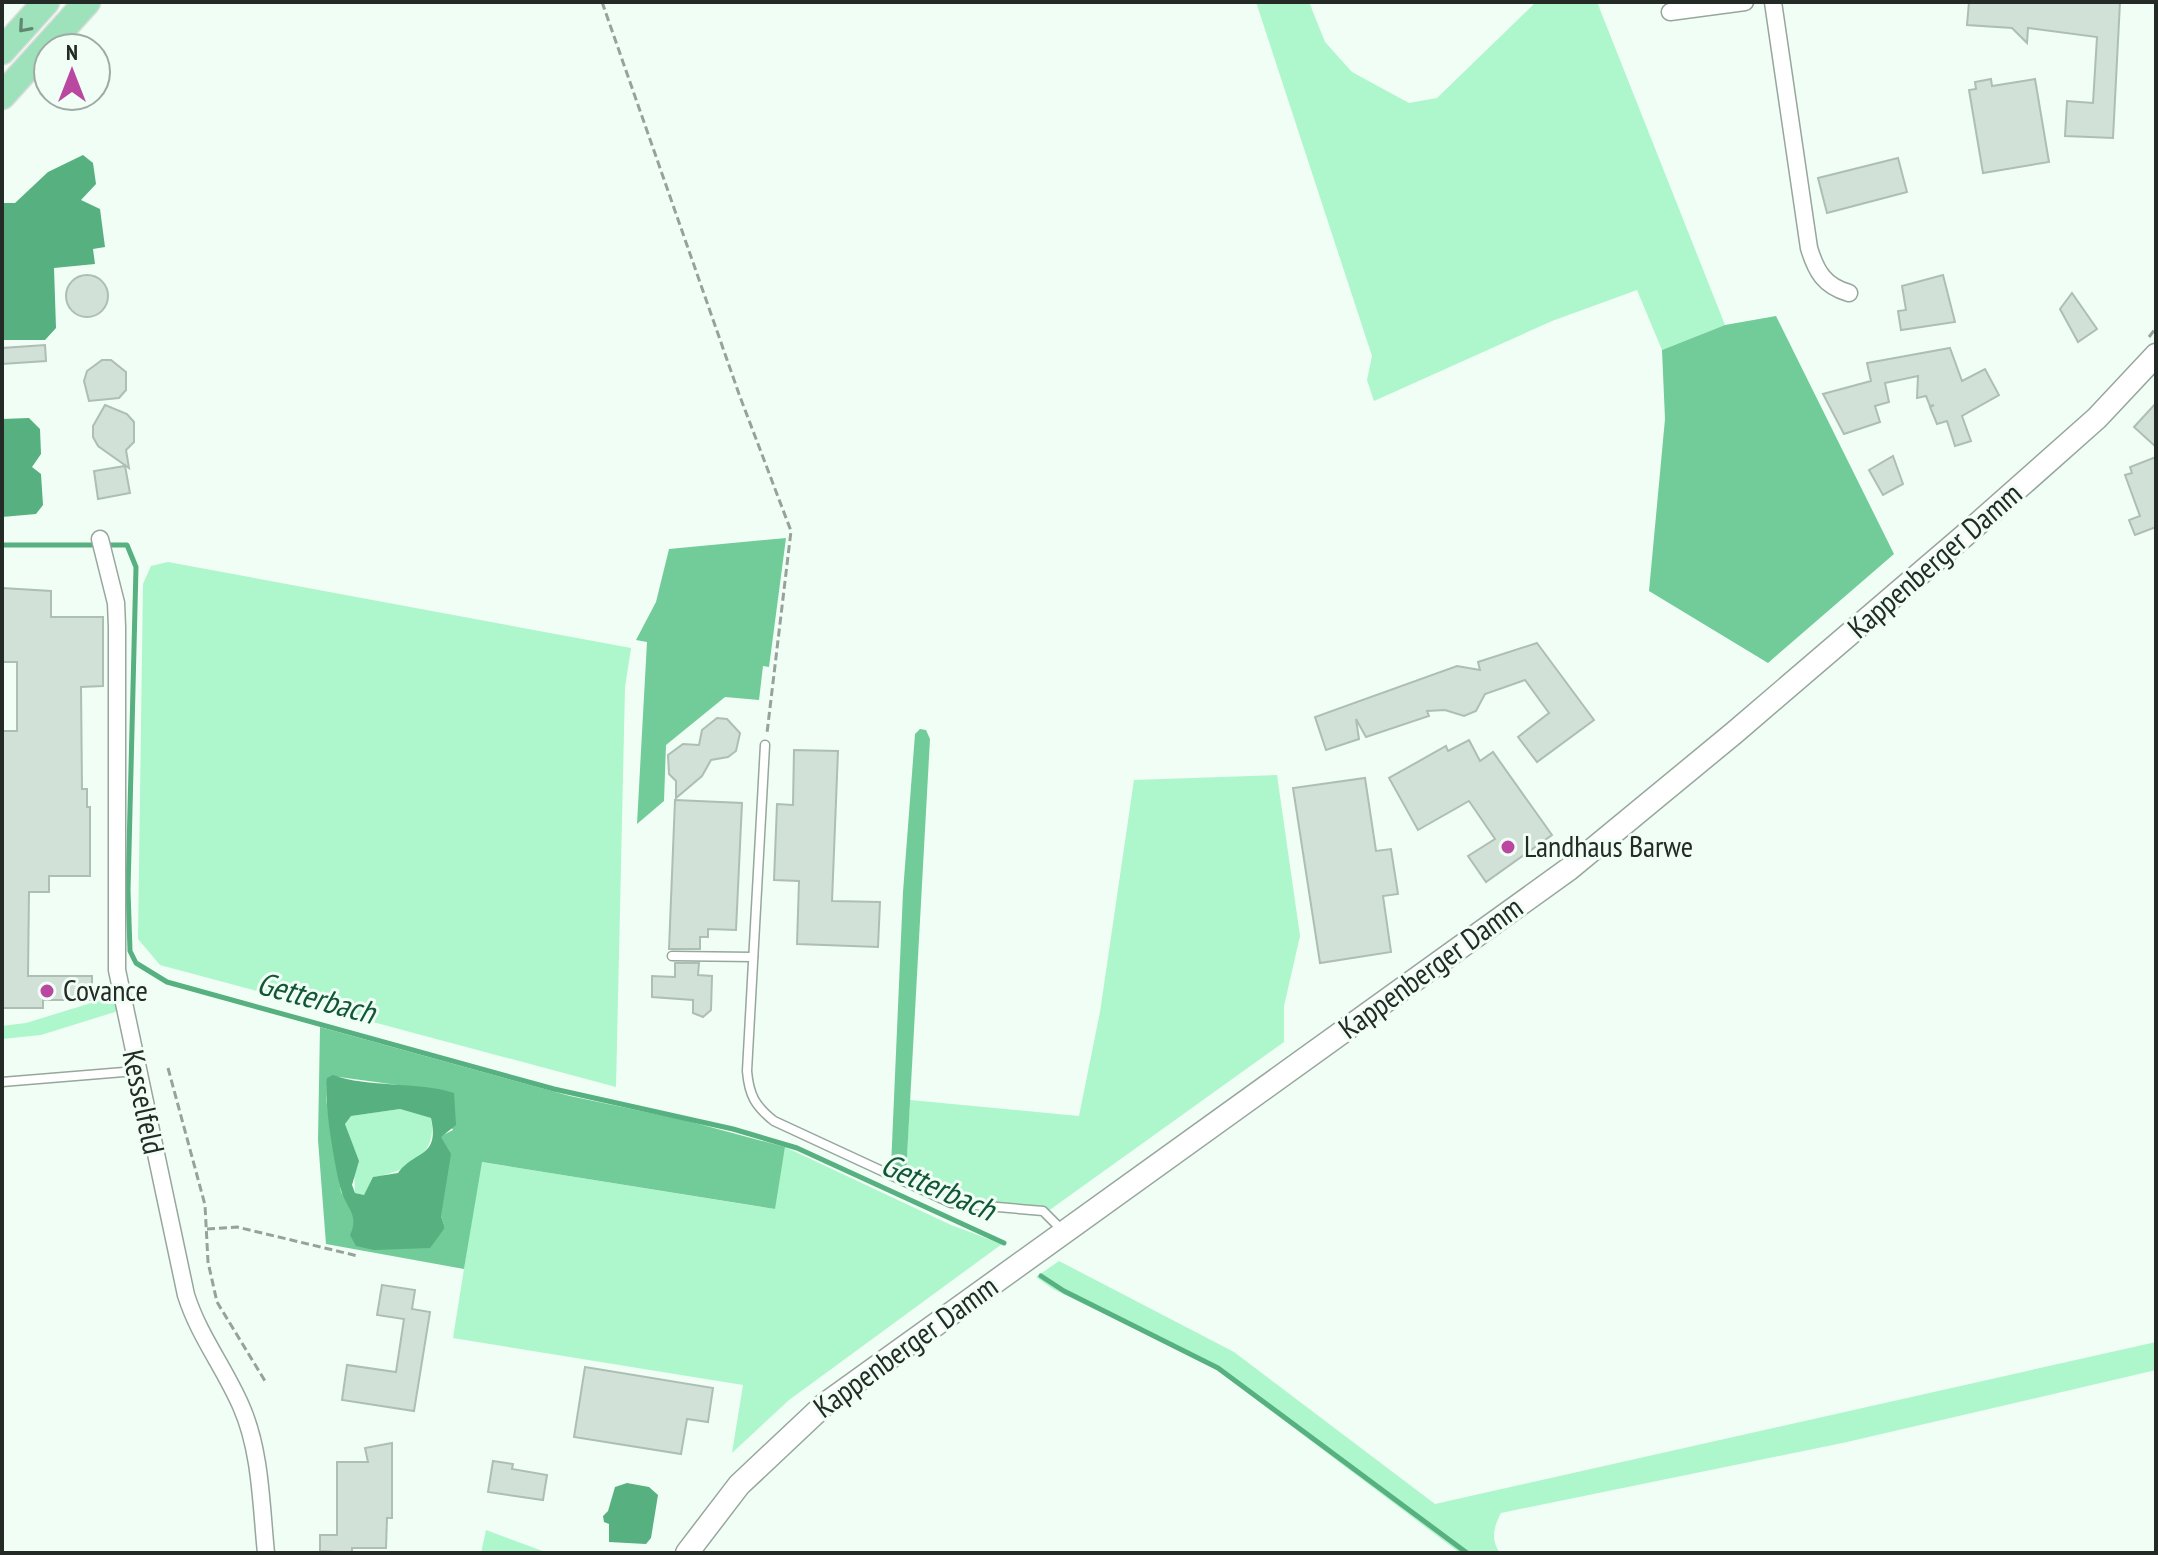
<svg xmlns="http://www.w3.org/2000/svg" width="2158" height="1555" font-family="'PT Sans Narrow',sans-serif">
<rect width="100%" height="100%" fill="#f0fef5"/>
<!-- green -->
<g fill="#aef6cb">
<polygon points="1256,2 1309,2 1325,42 1352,72 1409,103 1437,98 1536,2 1597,2 1725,325 1662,350 1637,290 1552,321 1374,401 1367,380 1372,356"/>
<polygon points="168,562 631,648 625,687 616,1087 160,965 138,939 143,584 151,566"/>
<polygon points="1277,775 1300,936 1284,1006 1284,1042 1044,1214 964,1202 906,1175 910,1100 1079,1116 1100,1012 1134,780"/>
<polygon points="114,996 118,1011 41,1035 2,1039 2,1026 26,1023"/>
<path d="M400,1109l31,9c8,37 -26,54 -57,59l-10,18 -9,-2 -2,-46 -8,-23 5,-8z"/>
<polygon points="785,1147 951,1225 1002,1244 789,1400 732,1453 743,1385 453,1338 481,1162 774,1209"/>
<path d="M1059,1261l175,91 201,152 721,-162v28l-309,72 -346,71c-7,13 -11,27 -1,40h-40l-250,-188 -157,-76 -17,-12z"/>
<polygon points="486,1530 548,1553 481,1553"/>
</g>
<!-- forest -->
<g fill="#72cc99" fill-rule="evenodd">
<polygon points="1776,316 1894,554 1768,663 1649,591 1665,419 1662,350 1725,325"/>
<polygon points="786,538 769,667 763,666 759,700 725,697 666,745 664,801 637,824 647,642 636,640 656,602 669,549"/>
<polygon points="920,729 926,730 930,739 906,1175 891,1167 903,892 915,734"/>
<path d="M320,1027l250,69 114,24 101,27 -10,62 -293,-47 -18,107 -138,-25 -8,-104zM339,1077l88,12 26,41 -12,6v80l4,12 -10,12 -81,-13v-15l-13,-20 -15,-93v-13z"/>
</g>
<!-- water -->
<g fill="#56b07f" fill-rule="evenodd">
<polygon points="83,155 93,163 96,184 81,200 100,209 105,247 93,249 95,264 54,268 56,328 45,340 2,340 2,203 15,203 48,172"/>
<polygon points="29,418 40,429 41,454 32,467 41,474 43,505 36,514 2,517 2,419"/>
<path d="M333,1075c34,13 85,6 121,18l2,32 -15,12 10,17 -10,62 4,12 -15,20 -56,2 -18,-4 -6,-11c10,-20 -4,-27 -9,-45 -6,-22 -18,-91 -14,-112zM400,1109l31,9c9,40 -16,32 -33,55l-25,4 -9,18 -9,-2 -3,-8 7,-24 -14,-37 6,-8z"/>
<polygon points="627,1483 649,1487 658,1495 651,1538 646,1544 609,1542 609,1524 604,1522 603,1516 608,1511 615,1487"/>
</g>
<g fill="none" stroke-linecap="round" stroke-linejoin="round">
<!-- stream -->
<g stroke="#56b07f" stroke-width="5">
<polyline points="2,545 127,545 136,567 128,890 130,951 136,963 167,982 554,1089 733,1129 797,1148 1004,1243"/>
<polyline points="1041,1276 1064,1291 1218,1368 1467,1553"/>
</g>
</g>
<!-- building -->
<g fill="#d1e1d7" stroke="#adbeb3" stroke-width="2">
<polygon points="1969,2 2120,2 2113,138 2065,136 2067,101 2093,103 2097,37 2028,28 2027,43 2012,28 1967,25"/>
<polygon points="1991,79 1992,86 2035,79 2049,162 1983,173 1969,90 1976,89 1975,82"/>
<polygon points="1898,158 1907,192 1827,213 1818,178"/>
<polygon points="1943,275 1955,322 1901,330 1898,311 1906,310 1902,286"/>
<circle cx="87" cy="296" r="21"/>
<polygon points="2072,293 2097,329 2078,342 2060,309"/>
<polygon points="45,345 46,361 2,364 2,348"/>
<polygon points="1950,348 1962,381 1985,369 1999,395 1962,416 1971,441 1955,446 1947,421 1937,424 1930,407 1934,405 1930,406 1926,396 1917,398 1918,376 1885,383 1889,402 1875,406 1880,422 1844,434 1823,394 1871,381 1867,363"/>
<polygon points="102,360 111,360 126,372 126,390 119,398 89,401 84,381 87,371"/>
<polygon points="2156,403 2156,447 2134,427"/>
<polygon points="105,405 127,414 134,422 134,442 126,450 129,468 98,446 93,437 93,426"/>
<polygon points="1893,456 1903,484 1883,495 1869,470"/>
<polygon points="2156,457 2156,527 2135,535 2129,520 2140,516 2125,475 2132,473 2130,467"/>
<polygon points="125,466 130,493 98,499 94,471"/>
<polygon points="2,588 51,591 51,617 103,617 103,686 81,687 82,789 87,789 87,807 90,807 90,876 49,876 49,892 29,892 28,976 92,976 92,1000 43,1000 43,1008 2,1008 2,731 17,731 17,662 2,662"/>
<polygon points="1537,643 1594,720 1537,762 1518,737 1549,713 1525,680 1485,694 1476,711 1464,716 1445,710 1427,711 1429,716 1366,737 1356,719 1359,739 1326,750 1315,717 1457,666 1480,670 1478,662"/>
<polygon points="717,718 727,719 740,733 736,751 728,757 711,760 702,776 676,798 676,781 669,774 668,755 683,744 699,745 702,730"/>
<polygon points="1469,740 1480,761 1493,752 1552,835 1486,882 1468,856 1495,839 1469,801 1418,830 1389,778 1446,746 1448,751"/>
<polygon points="794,750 838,751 832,901 880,902 878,947 797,944 799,881 774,880 777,804 793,805"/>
<polygon points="1365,778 1376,851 1391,849 1398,894 1383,896 1391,952 1320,963 1293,788"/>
<polygon points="675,800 742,803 736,930 708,929 708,937 700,937 700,949 669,949"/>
<polygon points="675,963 699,963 698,975 712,976 711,1010 703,1017 693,1013 693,1000 652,997 652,976 675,977"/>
<polygon points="382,1285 415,1290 412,1309 430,1312 414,1411 342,1400 347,1365 396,1372 404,1319 377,1315"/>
<polygon points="585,1367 713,1388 708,1422 687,1419 681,1454 574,1437"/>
<polygon points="392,1443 392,1518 387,1518 386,1548 352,1548 352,1553 320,1551 320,1535 337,1535 337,1462 368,1462 365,1448"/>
<polygon points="493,1461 513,1464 512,1469 547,1475 543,1500 488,1492"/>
</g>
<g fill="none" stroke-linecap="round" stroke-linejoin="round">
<!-- service casing -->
<g stroke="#97a79d" stroke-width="11">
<g id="service">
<path d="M765,745l-18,326c2,24 8,35 27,50l177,82 92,8 20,20"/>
<polyline points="672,956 753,957"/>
<polyline points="2,1082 136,1071"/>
</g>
</g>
<!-- minor casing -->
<g stroke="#97a79d" stroke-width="19">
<g id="minor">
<path d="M1773,2l36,246c7,23 15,38 40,45"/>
<polyline points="1670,12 1745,2"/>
<path d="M100,539l16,64 1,24v343l69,325c13,41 38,72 55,111 20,45 20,99 25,147"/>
</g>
</g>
<!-- secondary casing -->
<g stroke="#97a79d" stroke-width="25">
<polyline id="secondary" points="687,1553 739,1485 824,1405 1569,869 1734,733 1964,536 2097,418 2156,355"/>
</g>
<!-- trunk casing -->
<g stroke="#dcdddc" stroke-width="29">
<g id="trunk">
<polyline points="2,51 46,2"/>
<polyline points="2,96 87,2"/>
</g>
</g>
<!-- path -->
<g stroke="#97a29b" stroke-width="3" stroke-dasharray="8 4" stroke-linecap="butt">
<polyline points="602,2 739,394 791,531 767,733"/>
<polyline points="2149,337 2156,328"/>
<polyline points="168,1068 205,1205 208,1262 217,1302 265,1381"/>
<polyline points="207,1229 237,1227 358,1256"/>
</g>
<!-- service -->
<use href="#service" stroke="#fff" stroke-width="8"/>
<!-- minor -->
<use href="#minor" stroke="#fff" stroke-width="16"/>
<!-- secondary -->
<use href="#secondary" stroke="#fff" stroke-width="22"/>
<!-- trunk -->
<use href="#trunk" stroke="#9ee2bb" stroke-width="26"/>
</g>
<!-- one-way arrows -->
<defs><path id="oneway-chevron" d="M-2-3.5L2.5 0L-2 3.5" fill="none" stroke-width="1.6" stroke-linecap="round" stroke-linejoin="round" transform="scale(2)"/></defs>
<use stroke="#618671" href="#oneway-chevron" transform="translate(24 27) rotate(131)"/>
<!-- markers -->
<g fill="#ba47a0" stroke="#f0fef5" stroke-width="3">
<circle cx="1508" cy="847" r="8"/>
<circle cx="47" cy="991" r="8"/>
</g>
<g text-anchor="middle" stroke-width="6" stroke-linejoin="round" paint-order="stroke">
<!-- street labels -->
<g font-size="30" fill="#242b27" stroke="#f0fef5">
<text transform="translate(1935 561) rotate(-41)" y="10">Kappenberger Damm</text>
<text transform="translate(1431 968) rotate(-36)" y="10">Kappenberger Damm</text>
<text transform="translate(143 1102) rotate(78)" y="10">Kesselfeld</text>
<text transform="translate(906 1347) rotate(-36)" y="10">Kappenberger Damm</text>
</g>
<!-- poi labels -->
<g font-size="30" fill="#242b27" stroke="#f0fef5" text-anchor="start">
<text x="1524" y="857">Landhaus Barwe</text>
<text x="63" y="1001">Covance</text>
</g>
<!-- water labels -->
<g font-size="32" font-style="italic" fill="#115736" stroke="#f0fef5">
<text transform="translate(316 998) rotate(15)" y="11">Getterbach</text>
<text transform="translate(938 1187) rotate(24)" y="11">Getterbach</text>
</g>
</g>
<!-- border -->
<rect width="2158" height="1555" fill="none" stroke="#242b27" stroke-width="8"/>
<!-- north arrow -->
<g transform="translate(72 72)"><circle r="38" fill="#f0fef5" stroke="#9eaaa3" stroke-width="2"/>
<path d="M0-6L14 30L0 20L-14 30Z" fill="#ba47a0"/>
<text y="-12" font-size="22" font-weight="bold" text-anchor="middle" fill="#242b27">N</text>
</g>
</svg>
